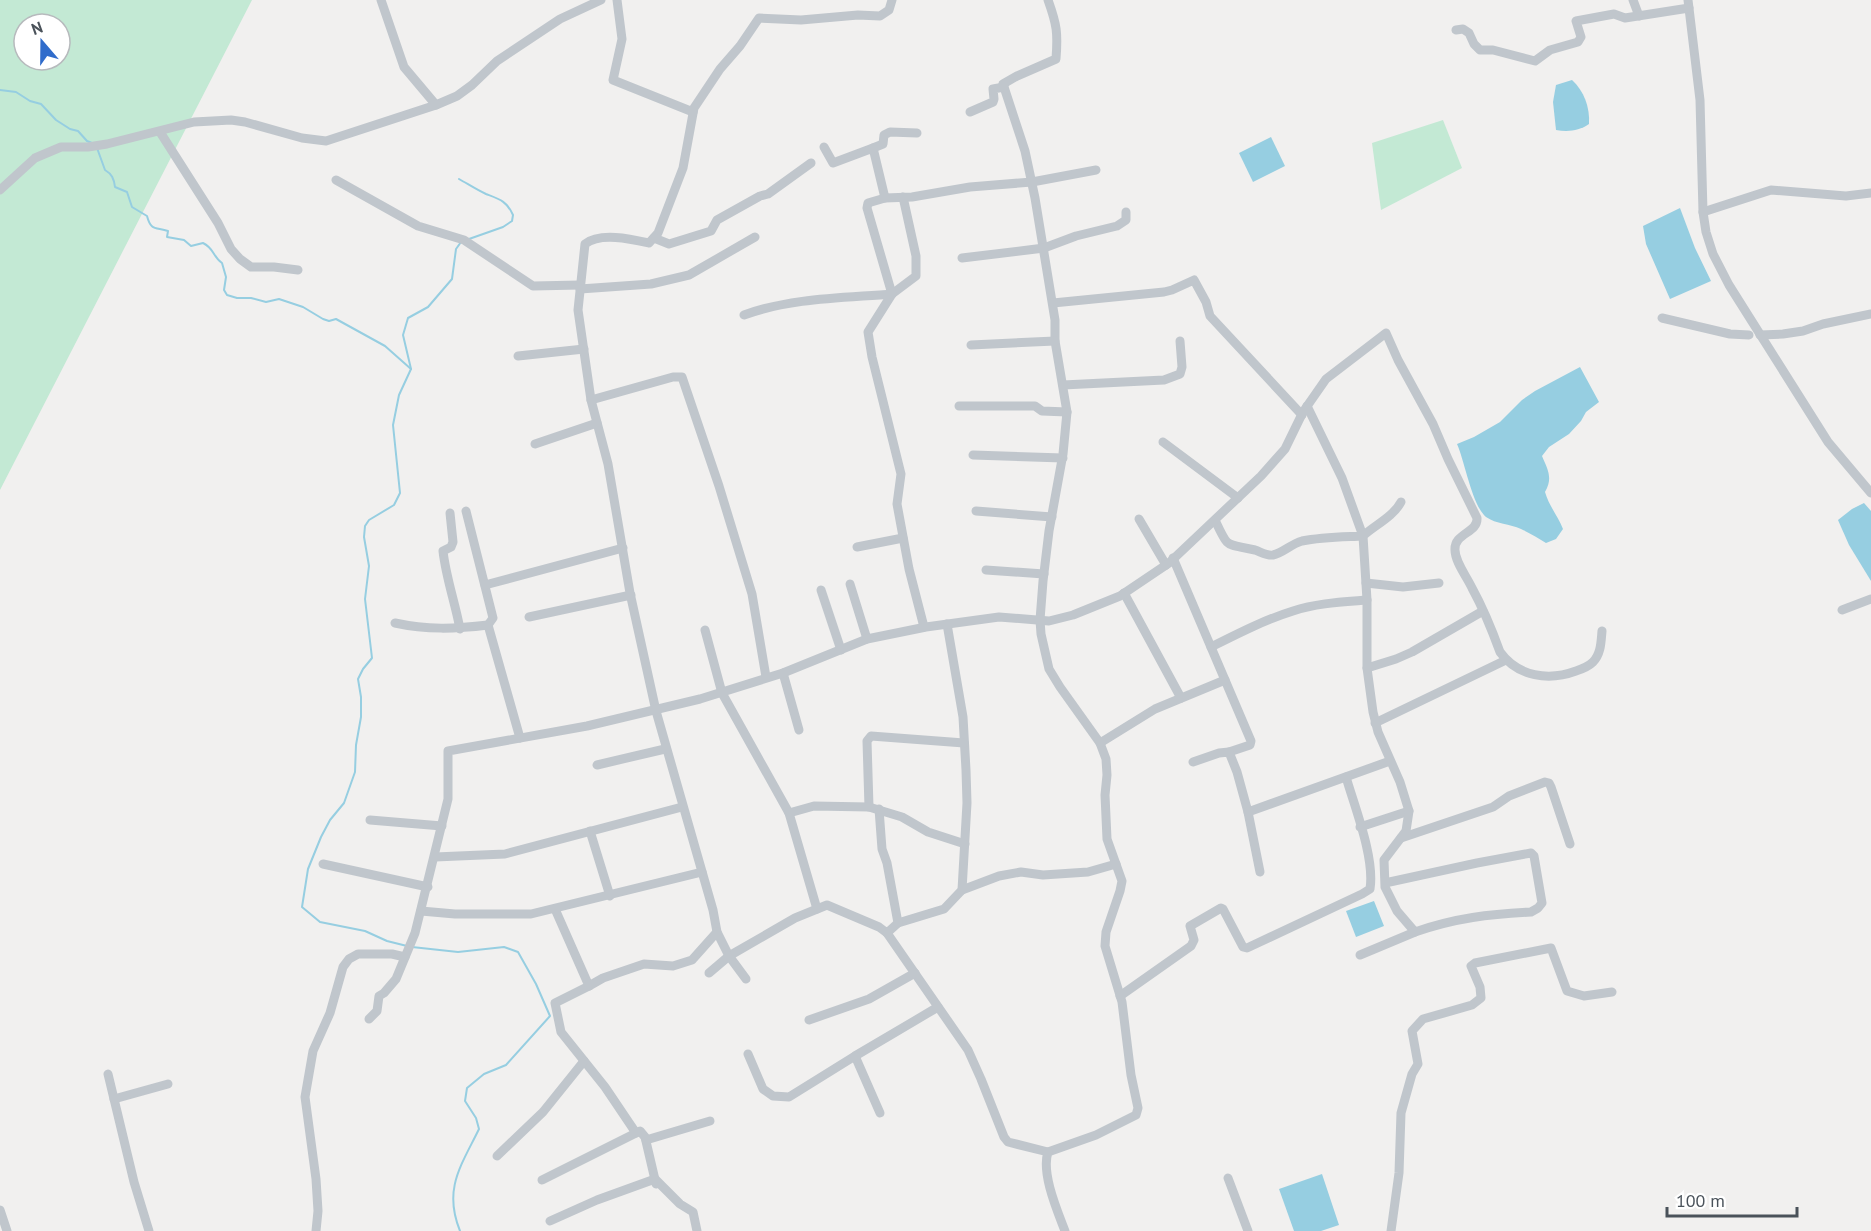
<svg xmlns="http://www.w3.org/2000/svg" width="1871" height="1231" font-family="'PT Sans',sans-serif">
<rect width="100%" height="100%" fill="#f1f0ef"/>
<!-- green -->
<g fill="#c3e9d4" fill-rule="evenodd">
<path d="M0,0h252l-252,490zM24,24h36v36h-36z"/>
<polygon points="1443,120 1462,168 1381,210 1372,143"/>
</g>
<!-- water -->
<g fill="#96cee1">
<path d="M1572,80c12,11 18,27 17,44 -10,7 -21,8 -33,6l-3,-28 3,-17z"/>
<polygon points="1271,137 1285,166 1253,182 1239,153"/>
<polygon points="1680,208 1695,248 1711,281 1670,299 1646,244 1643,226"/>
<path d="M1580,367l19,35 -13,10 -5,9 -12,13 -20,13 -7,9c6,14 11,22 3,36 4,14 13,24 18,37l-7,10 -10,4c-8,-5 -16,-10 -25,-14 -11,-5 -25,-5 -35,-12 -14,-12 -21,-55 -29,-73l17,-7 26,-15 22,-22 13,-9z"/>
<polygon points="1864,503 1871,511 1871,581 1849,545 1838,520 1852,509"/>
<polygon points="1374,901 1384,926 1356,937 1346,911"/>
<polygon points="1322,1174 1339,1225 1321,1231 1294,1231 1279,1189"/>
</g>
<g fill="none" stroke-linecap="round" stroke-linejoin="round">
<!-- stream -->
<g stroke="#96cee1" stroke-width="2">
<polyline points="0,90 16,92 30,101 41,104 56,120 70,129 78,131 87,141 92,143"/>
<path d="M97,148l8,22c7,4 9,9 10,17l12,5 5,15 15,9c4,15 8,11 21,15l-1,6 17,3 7,6 12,-3c11,5 10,14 19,20l4,14 -2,13 3,5 10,3h14l15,4 13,-3 24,8 20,12 6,2 7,-2 49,27 26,23"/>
<path d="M459,179c9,5 18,11 27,15 13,5 21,7 27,21l-1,6 -9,6 -34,12"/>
<polyline points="407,946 387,941 365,931 320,922 302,907 308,869 321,837 330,820 344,803 355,772 356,745 361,717 361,697 358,679 363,669 372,658 365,599 369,566 364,537 365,526 369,520 394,505 400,493 393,425 399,395 411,369 403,335 408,318 428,307 452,279 456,249 461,242"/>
<path d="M412,947l46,5 46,-5 14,5 18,32 14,32 -44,49 -22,9 -17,14 -2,13 11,17 3,11c-18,37 -36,60 -19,102"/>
</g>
<!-- street -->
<g stroke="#c0c6cc" stroke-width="9">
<polyline points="617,0 622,39 613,80 693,112"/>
<path d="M892,0l-3,10 -9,6 -22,-1 -57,5 -42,-2 -19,28 -20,23 -26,39 -11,60 -25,65 -9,10c-18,-4 -49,-11 -64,1l-7,66 13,90 17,64 22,129 26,118 57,199 4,22 12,24 66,-38 32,-13 52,22 8,6 11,-10 46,-14 18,-19 5,-87 -1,-33 -3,-53 -16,-93"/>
<path d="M1048,0c9,25 10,33 8,59l-39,17 -14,8 22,67 10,47 20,122v21l12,71 -4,42 -14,77 -6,50 -3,39 1,14 8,35 11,18 40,56 6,16 1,16 -2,20 2,44 15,42 -2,10 -14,41 -1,14 17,56 9,73 7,33 -2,7 -40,20 -48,17c-7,21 9,58 17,79"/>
<polyline points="1633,0 1639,16"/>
<polyline points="1688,0 1700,100 1703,212 1706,232 1713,254 1729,285 1828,442 1871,493"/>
<polyline points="1456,30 1463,29 1469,33 1474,44 1480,50 1493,50 1535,61 1550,50 1578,42 1581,37 1576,21 1614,14 1625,18 1689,8"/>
<polyline points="436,105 457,96 472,85 497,61 560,19 601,0"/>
<polyline points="970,112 993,102 994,99 993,89 1004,87"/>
<polyline points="160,132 218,223 231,249 240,259 251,267 274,267 298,270"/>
<polyline points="824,147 833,163 873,148 885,198 912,197 970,187 1032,182 1096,170"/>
<polyline points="873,148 883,144 884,135 890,132 917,133"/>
<polyline points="336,180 418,226 464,240 533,286 580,285"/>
<polyline points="0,190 35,158 61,147 88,147 107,144 194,122 231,120 245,122 302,138 326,141 436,105 404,67 381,0"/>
<polyline points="903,197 916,256 916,276 892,294 868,332 872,357 901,474 897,504 909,569 924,627"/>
<polyline points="885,198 868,203 867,208 892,294"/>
<polyline points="1703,212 1771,190 1846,196 1871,193"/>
<polyline points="654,238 669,244 711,231 717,220 760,196 768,194 811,163"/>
<polyline points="962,258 1044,248 1076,236 1117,226 1126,220 1126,212"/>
<polyline points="580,289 651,284 689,275 755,237"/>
<polyline points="1053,303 1164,292 1172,290 1194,280 1206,302 1210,316 1302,415"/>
<path d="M744,315c46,-17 99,-17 148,-21"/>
<polyline points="1662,318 1730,334 1749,335"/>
<polyline points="1760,335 1783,334 1803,331 1823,324 1871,314"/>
<polyline points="971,345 1055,341"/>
<polyline points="518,356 584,349"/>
<polyline points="1063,385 1164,380 1180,374 1182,367 1180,341"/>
<polyline points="591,400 673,377 682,377 719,486 752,594 766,677"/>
<polyline points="959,406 1035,406 1042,411 1067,412"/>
<polyline points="1163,442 1238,498"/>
<polyline points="535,444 597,423"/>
<polyline points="973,455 1063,458"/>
<polyline points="466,511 493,618 488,625"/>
<polyline points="976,511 1052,517"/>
<path d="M450,513l3,29 -2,5 -8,4c3,27 12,51 17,78"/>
<polyline points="1139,519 1166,565"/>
<path d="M1215,520c14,30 10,23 40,30 6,2 12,6 18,5 10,-2 18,-11 29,-14 20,-4 41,-4 61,-5l-21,-58 -35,-72"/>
<polyline points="857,547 903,538"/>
<polyline points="1173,558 1251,741 1250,745 1229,752"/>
<polyline points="986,570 1044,574"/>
<polyline points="1366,583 1403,587 1439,583"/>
<polyline points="850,584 867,639"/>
<polyline points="485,585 623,548"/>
<polyline points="821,590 841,650"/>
<polyline points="1124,593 1181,698"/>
<polyline points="1842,610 1871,599"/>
<polyline points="529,617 631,595"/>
<path d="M395,623c32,7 60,6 93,2l32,113"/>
<polyline points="705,630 722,693 789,813 817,909"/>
<path d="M1211,647c26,-13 53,-27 82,-36 24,-8 49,-9 74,-11"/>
<polyline points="1367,668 1396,659 1412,652 1483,611"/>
<polyline points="783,673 799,730"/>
<polyline points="1375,723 1506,660"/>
<polyline points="1100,743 1155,709 1225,680"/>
<polyline points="1193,762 1219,753 1229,752 1237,772 1248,812 1390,761"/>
<polyline points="597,765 665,749"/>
<polyline points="869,807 867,741 871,736 964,743"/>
<polyline points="879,809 882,849 887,863 898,923"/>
<polyline points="1248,812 1260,872"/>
<polyline points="789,813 814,806 869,807 902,817 928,832 965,844"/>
<polyline points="370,820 442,826"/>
<polyline points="1360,827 1409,811"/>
<polyline points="590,831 610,896"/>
<polyline points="1401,838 1493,807 1509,796 1545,782 1549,783 1551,787 1570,844"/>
<polyline points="435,857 505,854 682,807"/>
<polyline points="323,864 428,887"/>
<path d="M1385,883l92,-20 54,-10 3,3 8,47 -4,5 -7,4c-41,2 -76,6 -116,20l-18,-21 -12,-24 -1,-27 22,-29 3,-20 -9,-29 -22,-50 -5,-20 -6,-44v-68l-4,-64c12,-11 30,-19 38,-34"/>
<polyline points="962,890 999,876 1021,872 1043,875 1088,872 1116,864"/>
<polyline points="555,909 589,986 555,1003 561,1032 605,1087 636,1133"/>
<polyline points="421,911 455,914 531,914 702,872"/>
<polyline points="887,933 968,1050 981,1079 1004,1137 1008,1142 1048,1152"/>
<polyline points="1360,955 1415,932"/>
<polyline points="709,973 729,956 746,979"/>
<polyline points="589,986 603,978 644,964 673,966 692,960 717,932"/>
<path d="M1120,996l71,-50 3,-6 -4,-14 31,-18 2,1 20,38 4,1 115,-54 8,-5c5,-31 -15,-81 -24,-112"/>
<path d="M369,1019l8,-8 2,-15 5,-3 12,-14 19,-46 33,-134v-48l139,-25 113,-27 83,-26 84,-34 59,-12 73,-10 50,4 24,-6 47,-19 49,-33 92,-87 24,-27 18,-37 23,-33 60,-46 12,27 35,64 15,35 29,59c1,15 -23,15 -22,32 0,12 12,27 17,38 11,20 20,42 28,64 18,25 49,29 76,19 6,-2 13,-5 17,-9 8,-8 8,-20 9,-31"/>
<polyline points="809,1020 869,999 915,973"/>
<polyline points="748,1054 763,1089 773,1096 789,1097 855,1056 938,1007"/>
<polyline points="855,1056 880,1113"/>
<polyline points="108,1074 134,1182 149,1231"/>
<polyline points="114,1099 168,1084"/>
<polyline points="646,1140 710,1121"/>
<polyline points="497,1156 543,1112 584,1061"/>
<polyline points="1228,1178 1248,1231"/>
<polyline points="542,1180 640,1131 645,1137 656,1184"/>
<polyline points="0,1210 7,1231"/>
<polyline points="550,1221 597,1200 655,1179 680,1204 693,1212 697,1231"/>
<polyline points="316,1231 318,1211 316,1179 305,1097 313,1051 330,1013 343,967 349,959 358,954 392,954 405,957"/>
<polyline points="1391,1231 1399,1173 1401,1113 1412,1074 1418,1064 1412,1031 1423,1019 1472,1005 1481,998 1480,987 1471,966 1475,963 1551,948 1567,991 1584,996 1612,992"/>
</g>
</g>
<!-- north arrow -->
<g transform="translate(42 42) rotate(340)"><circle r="28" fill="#ffffff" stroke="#b7babd" stroke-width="1.5"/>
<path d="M0-4.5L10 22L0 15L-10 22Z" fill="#306ccb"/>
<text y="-9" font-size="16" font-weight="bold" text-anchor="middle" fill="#4a525a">N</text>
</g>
<!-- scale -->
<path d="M1667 1207v9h130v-9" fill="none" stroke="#4a525a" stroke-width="3"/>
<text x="1676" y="1207" font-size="18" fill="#4a525a" stroke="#ffffff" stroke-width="4.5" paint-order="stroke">100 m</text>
</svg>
